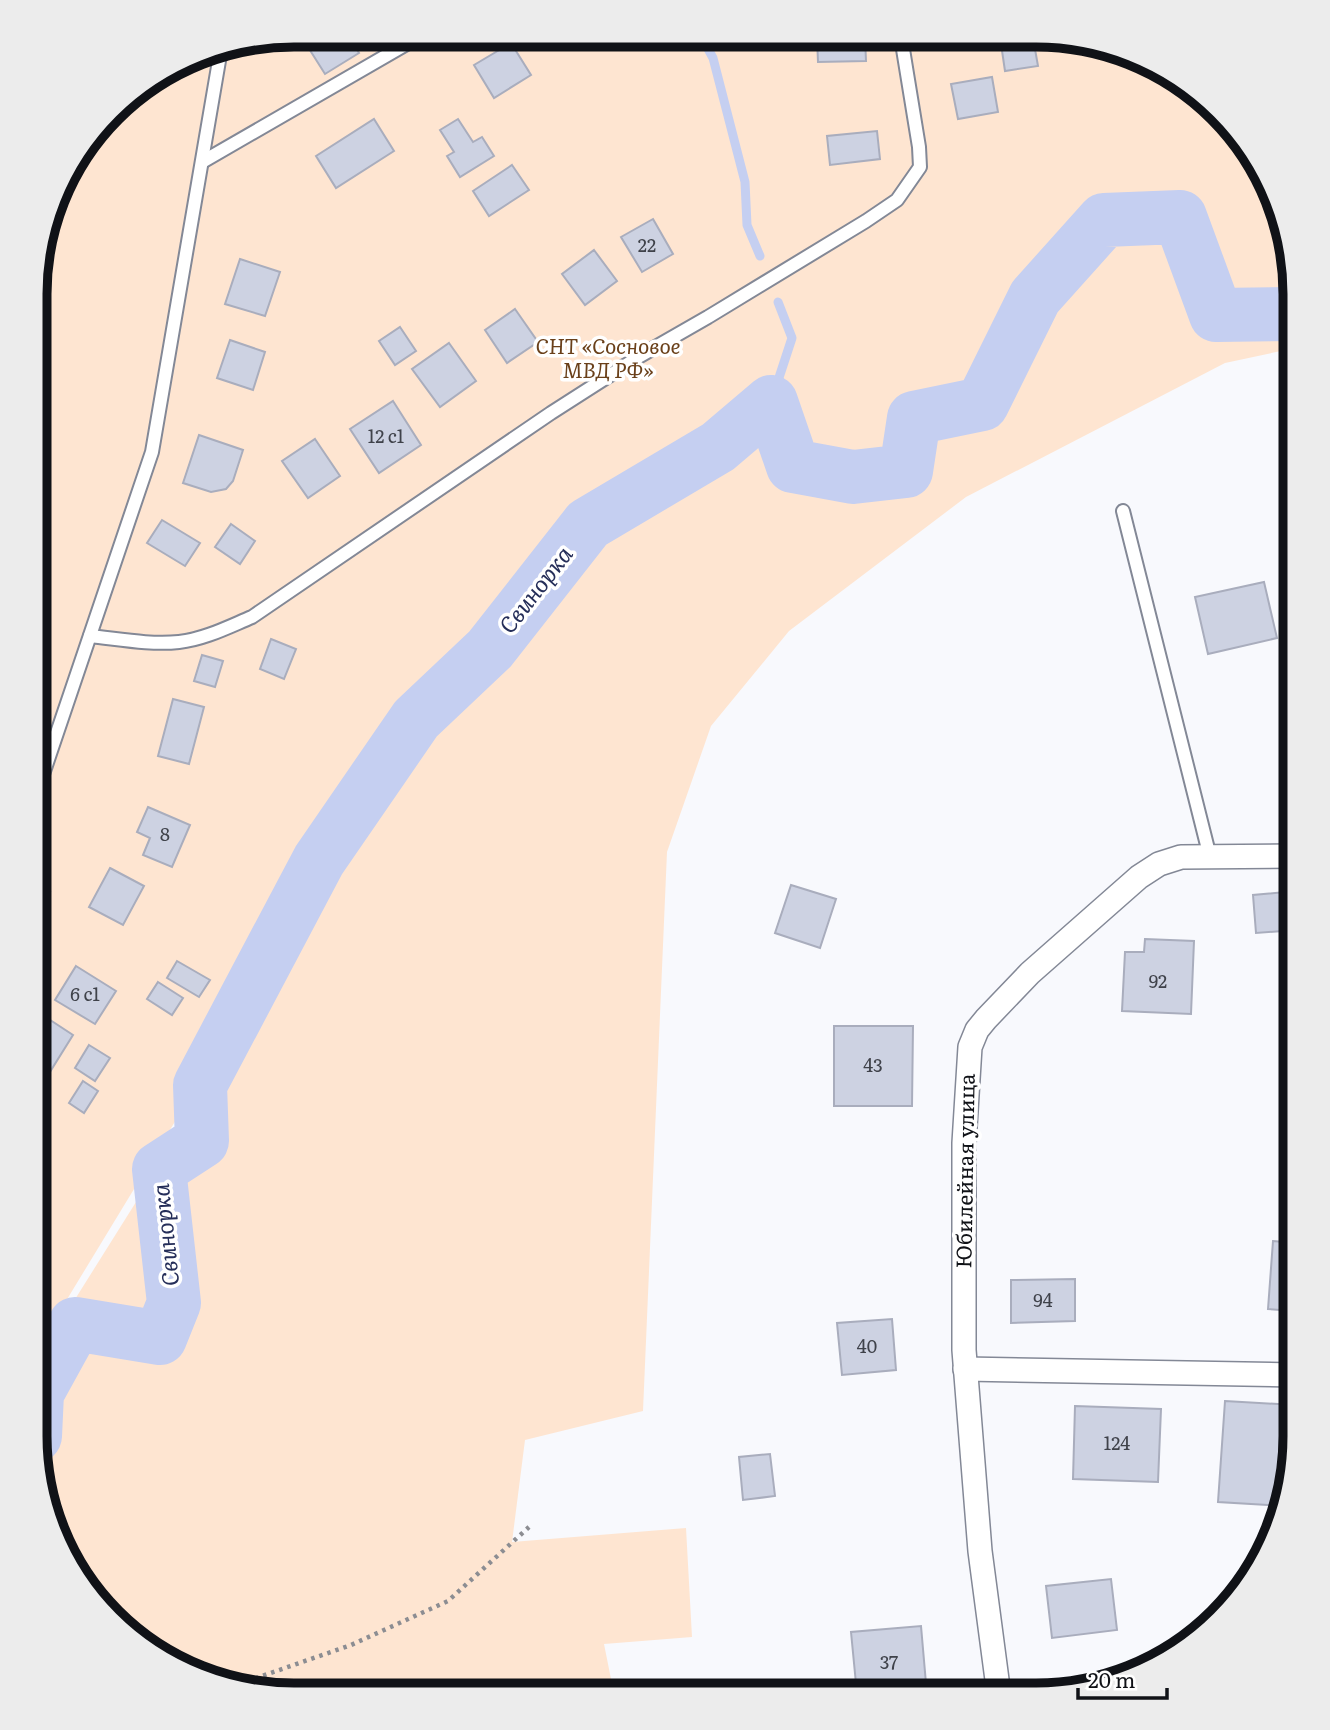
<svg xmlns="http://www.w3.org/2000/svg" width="1330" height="1730" font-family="Literata,serif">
<rect width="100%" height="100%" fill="#f8f9fd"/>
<!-- green -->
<polygon fill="#fee5d1" points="294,35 1070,37 1193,88 1268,179 1295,294 1295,348 1225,363 966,497 789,631 711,726 667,852 643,1411 525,1440 512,1542 686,1528 692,1637 604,1644 614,1694 261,1693 150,1651 62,1551 35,1436 35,1363 249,1022 275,957 35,1352 37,260 70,165 124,99 211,49"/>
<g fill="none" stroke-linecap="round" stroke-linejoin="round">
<!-- stream -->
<g stroke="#c5cff1" stroke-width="9">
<polyline points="701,36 713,58 745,182 747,225 760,256"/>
<polyline points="771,402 792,338 778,302"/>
</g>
<!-- river -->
<polyline stroke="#c5cff1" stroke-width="54" points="35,1436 37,1393 75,1324 160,1338 174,1303 159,1169 202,1141 200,1085 319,860 416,719 490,649 588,524 718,447 771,402 793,466 853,477 906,471 914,418 982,404 1035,297 1104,220 1180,217 1216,315 1295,314"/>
</g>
<!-- building -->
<g fill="#cdd2e2" stroke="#a9adbd" stroke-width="2">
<polygon points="327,35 348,35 359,53 325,74 308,47"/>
<polygon points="570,36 594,36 577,46"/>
<polygon points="817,37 865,37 866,61 818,62"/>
<polygon points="1033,38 1038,66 1005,71 1001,44"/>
<polygon points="511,43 531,75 494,98 474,65"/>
<polygon points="992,77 998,112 958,119 951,84"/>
<polygon points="374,119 394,151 336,188 316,156"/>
<polygon points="458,119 473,142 482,137 494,156 460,177 447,156 454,152 440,130"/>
<polygon points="877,131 880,159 830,165 827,136"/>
<polygon points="512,165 529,190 489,216 473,191"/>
<polygon points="653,219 673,254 642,272 621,237"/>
<polygon points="594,250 617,281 585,305 562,274"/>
<polygon points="240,259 280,272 265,316 225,304"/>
<polygon points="515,309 538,342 507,363 485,330"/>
<polygon points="400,327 416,351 395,365 379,341"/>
<polygon points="230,340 265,352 253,390 217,378"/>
<polygon points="449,343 476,381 440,407 412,369"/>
<polygon points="393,401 421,445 379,473 350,429"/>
<polygon points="199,435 243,450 233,481 226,489 211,492 183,483"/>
<polygon points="315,439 340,476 308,498 282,461"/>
<polygon points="162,520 200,543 185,566 147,543"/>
<polygon points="231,524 255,541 240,564 215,547"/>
<polygon points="1264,582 1277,638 1208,654 1195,597"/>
<polygon points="271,639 296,649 284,679 260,669"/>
<polygon points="202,655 223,661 215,687 194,681"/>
<polygon points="173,699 204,707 189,764 158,756"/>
<polygon points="148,807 190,825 172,867 143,855 150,838 137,832"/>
<polygon points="110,868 144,886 123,925 89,907"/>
<polygon points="36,885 50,892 36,919"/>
<polygon points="791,885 836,899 820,948 775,933"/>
<polygon points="1295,891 1295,930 1256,933 1253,895"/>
<polygon points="1145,939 1194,941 1191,1014 1122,1011 1125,952 1144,952"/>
<polygon points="177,961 210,980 199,997 167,978"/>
<polygon points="76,966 116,991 95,1024 55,1000"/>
<polygon points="158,982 183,998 172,1015 147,999"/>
<polygon points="44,1016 73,1035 48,1075 36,1067 36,1028"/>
<polygon points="834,1026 913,1026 912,1106 834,1106"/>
<polygon points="89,1045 110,1058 95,1081 75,1068"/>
<polygon points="83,1081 98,1091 84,1113 69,1103"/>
<polygon points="1273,1241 1295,1243 1294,1311 1268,1309"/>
<polygon points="1075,1279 1075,1321 1011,1323 1011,1280"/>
<polygon points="892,1319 896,1370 842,1375 837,1323"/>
<polygon points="1225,1401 1294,1405 1294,1453 1284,1506 1218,1502"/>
<polygon points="1075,1406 1161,1409 1158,1482 1073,1479"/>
<polygon points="770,1454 775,1496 743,1500 739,1457"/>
<polygon points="1111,1579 1117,1630 1052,1638 1046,1586"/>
<polygon points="921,1626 927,1695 857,1694 851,1632"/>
</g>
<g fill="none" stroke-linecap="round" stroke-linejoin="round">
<!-- lane casing -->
<g stroke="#838896" stroke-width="16">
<g id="lane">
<polyline points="202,162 422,35"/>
<polyline points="1123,511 1210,857"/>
<path d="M90,636c29,3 60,9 89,6 26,-3 49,-15 73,-25l299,-204 89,-57 68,-39 158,-96 31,-21 23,-33 -1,-20 -18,-110"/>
<polyline points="36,795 152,452 220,55 217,48"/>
</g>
</g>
<!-- street casing -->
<g stroke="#838896" stroke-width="26">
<g id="street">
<polyline points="965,1369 1294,1375"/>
<polyline points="999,1695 980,1551 964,1350 964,1143 970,1047 977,1030 986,1019 1030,973 1139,877 1159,864 1181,857 1295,856"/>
</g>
</g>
<!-- path -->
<polyline stroke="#8c8d92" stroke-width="4.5" stroke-dasharray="3.5 5" stroke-linecap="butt" points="239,1684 351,1645 448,1601 529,1527"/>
<!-- lane -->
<use href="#lane" stroke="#fff" stroke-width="12"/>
<!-- street -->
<use href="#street" stroke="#fff" stroke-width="23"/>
</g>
<g text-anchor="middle" stroke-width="7" stroke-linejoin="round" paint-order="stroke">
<!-- number labels -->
<g font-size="18" fill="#3f424a">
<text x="647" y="252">22</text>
<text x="386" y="443">12 с1</text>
<text x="165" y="841">8</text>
<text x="1158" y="988">92</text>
<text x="85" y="1001">6 с1</text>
<text x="873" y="1072">43</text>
<text x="1043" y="1307">94</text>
<text x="867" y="1353">40</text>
<text x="1117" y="1450">124</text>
<text x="889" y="1669">37</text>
</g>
<!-- park labels -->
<g font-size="21" font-style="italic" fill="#6a401a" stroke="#fff">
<text x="608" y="354">СНТ «Сосновое<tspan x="608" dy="24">МВД РФ»</tspan></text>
</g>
<!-- street labels -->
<g font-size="21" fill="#101217" stroke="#fff">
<text transform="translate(966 1171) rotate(-89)" y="7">Юбилейная улица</text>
</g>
<!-- water labels -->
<g font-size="23" font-style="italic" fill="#252e59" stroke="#fff">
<text transform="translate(536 590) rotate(-52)" y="8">Свинорка</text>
<text transform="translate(166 1235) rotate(-96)" y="8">Свинорка</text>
</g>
</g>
<!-- crop -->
<path d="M0 0H1330V1730H0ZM294 47H1036A247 247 0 0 1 1283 294V1436A247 247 0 0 1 1036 1683H294A247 247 0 0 1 47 1436V294A247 247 0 0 1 294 47Z" fill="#ececec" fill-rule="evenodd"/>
<path fill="none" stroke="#101217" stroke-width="9" d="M294 47H1036A247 247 0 0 1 1283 294V1436A247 247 0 0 1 1036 1683H294A247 247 0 0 1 47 1436V294A247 247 0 0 1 294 47Z"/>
<!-- scale -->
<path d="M1078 1688v10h89v-10" fill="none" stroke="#101217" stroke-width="3.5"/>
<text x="1088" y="1688" font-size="21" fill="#101217" stroke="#ffffff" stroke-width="5" paint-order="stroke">20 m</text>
</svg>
